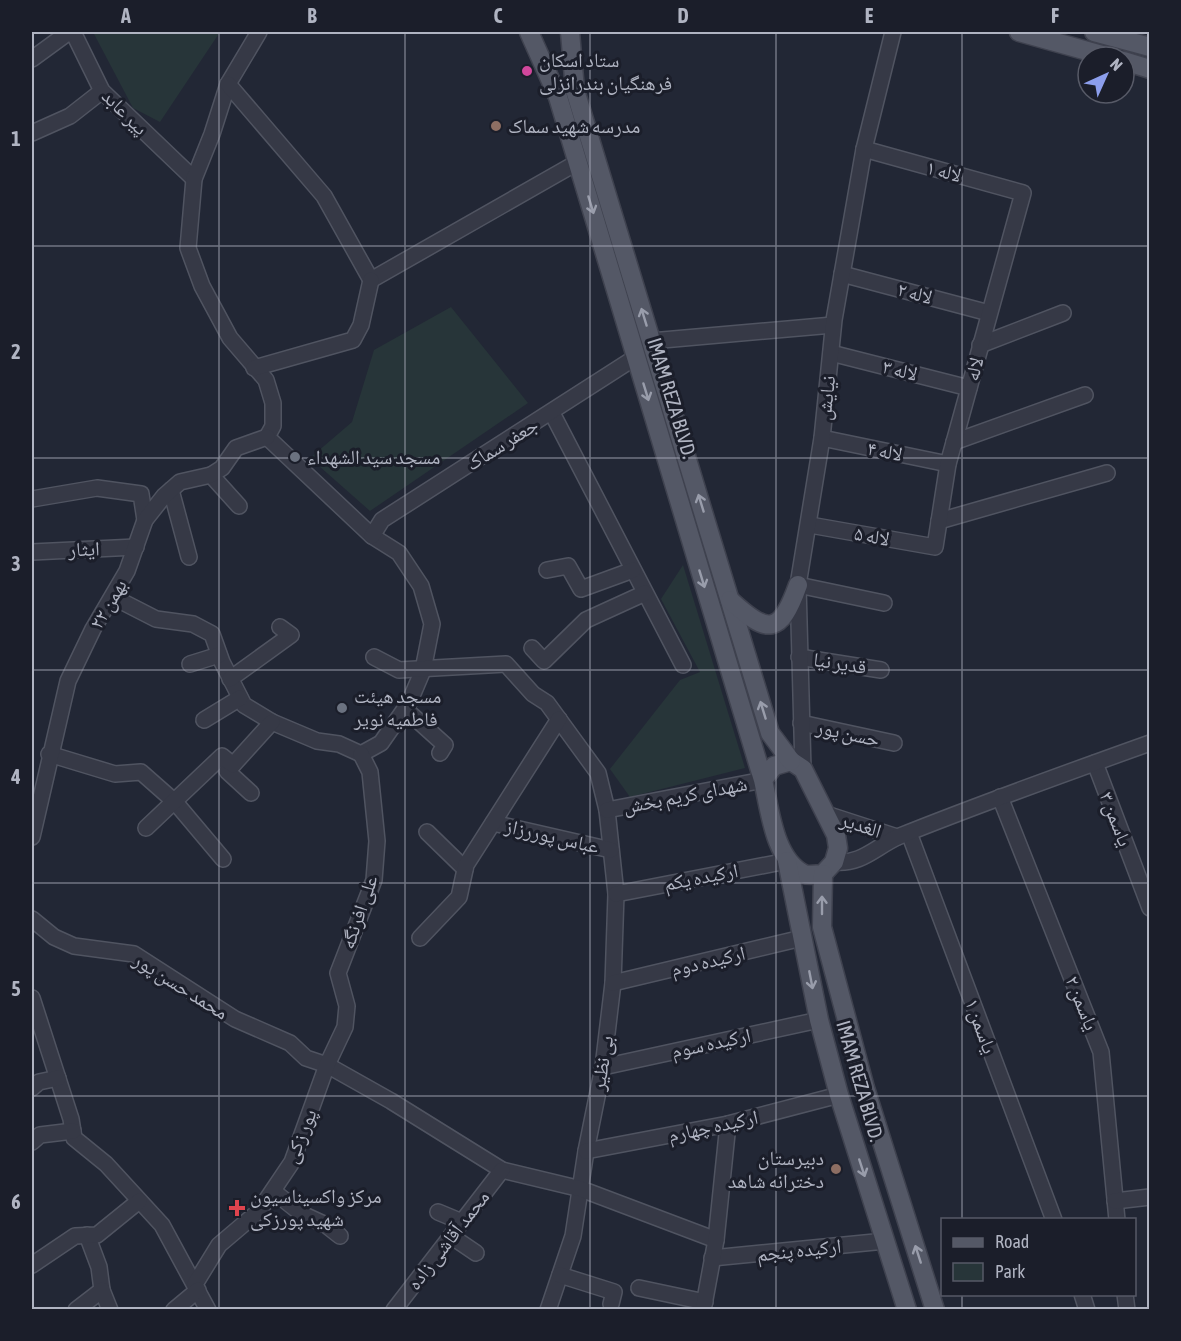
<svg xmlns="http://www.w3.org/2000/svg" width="1181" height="1341" font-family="'Asap Condensed','Noto Naskh Arabic',sans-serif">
<rect width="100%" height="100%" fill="#222735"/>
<!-- green -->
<g fill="#273539">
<polygon points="93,32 220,32 160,122 133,108"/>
<polygon points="451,307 528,403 370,511 310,458 352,422 374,350"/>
<polygon points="683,565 745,768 630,797 610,769 680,680 700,672 661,599"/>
</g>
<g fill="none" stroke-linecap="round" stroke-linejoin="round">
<!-- minor casing -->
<g stroke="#505461" stroke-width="18">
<g id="minor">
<polyline points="73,32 102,91 194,179"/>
<polyline points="259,32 228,84 212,134 194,179 188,248 202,286 230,338 266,380 273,403 273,426 267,437 372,536 399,553 421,586 432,624 423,670 409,703 381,743 361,754"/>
<polyline points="32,59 69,32"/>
<polyline points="228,84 324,196 371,280 578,162"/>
<polyline points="32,133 70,116 102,91"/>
<polyline points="842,274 989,313"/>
<polyline points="651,341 833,325"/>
<polyline points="980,345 1063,313"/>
<polyline points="831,353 969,388"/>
<polyline points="254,368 353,340 361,325 371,280"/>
<polyline points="552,413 683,665"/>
<polyline points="822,438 948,464"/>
<polyline points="954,442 1085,395"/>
<polyline points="211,475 239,506"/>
<polyline points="171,490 189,557"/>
<polyline points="32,499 97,488 141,494 145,520"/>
<polyline points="939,521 1107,473"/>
<polyline points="810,525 935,547 948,464 1023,193 864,149"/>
<polyline points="372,536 382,520 636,357"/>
<polyline points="32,552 136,547"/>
<polyline points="547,570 568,566 581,589 633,570"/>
<polyline points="798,585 884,603"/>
<polyline points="113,597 156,619 193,624 212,634 222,662 244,705 272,722 317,741 339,744 361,754"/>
<polyline points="532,648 544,661 586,620 645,593"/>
<polyline points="374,657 399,670 506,664 533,694 547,703 598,773 607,810 616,894 613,983 603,1067 586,1151 573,1236 548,1310"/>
<polyline points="799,657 881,670"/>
<polyline points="190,664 219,655"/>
<polyline points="230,679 291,635 280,627"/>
<polyline points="405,709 445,745 440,753"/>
<polyline points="204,720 240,698"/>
<polyline points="801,723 894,743"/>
<polyline points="49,754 115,774 141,772 175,802 223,859"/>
<polyline points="1095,763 1150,908"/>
<polyline points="233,765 227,771 251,793"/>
<polyline points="803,769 798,585 822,438 834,320 864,149 893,32"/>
<polyline points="1000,797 1101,1052 1117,1220"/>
<polyline points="607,810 763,780"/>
<polyline points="826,814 897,837"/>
<polyline points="493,823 611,850"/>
<polyline points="146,828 222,756 233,765 272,722"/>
<polyline points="427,832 465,869"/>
<polyline points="909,833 1054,1220"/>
<polyline points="32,837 68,681 93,629 127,571 145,520 164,496 180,482 211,475 222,468 236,448 267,437"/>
<path d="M834,862c28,3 42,-16 66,-26 82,-33 166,-63 250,-93"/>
<polyline points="616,894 787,861"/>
<polyline points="32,919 54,937 74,946 134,954 235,1019 290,1043 306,1058 327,1065 391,1101 502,1170 581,1189 716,1240"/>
<polyline points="420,938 459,897 466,865 559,719"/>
<polyline points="613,983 802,938"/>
<polyline points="32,998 71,1119 74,1138 106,1164 162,1225 208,1310"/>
<polyline points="603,1067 819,1020"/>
<polyline points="32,1088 39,1082 58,1078"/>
<polyline points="32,1142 40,1135 73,1131"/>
<polyline points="586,1151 728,1124 839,1095"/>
<polyline points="273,1191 302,1214 326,1225 340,1236"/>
<polyline points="1115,1201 1150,1197"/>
<polyline points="438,1212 462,1222"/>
<polyline points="87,1235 99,1267 102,1290"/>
<polyline points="451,1236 476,1253"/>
<polyline points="712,1258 885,1241"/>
<polyline points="32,1265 75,1236 97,1235 139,1201"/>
<polyline points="560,1275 614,1292 611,1304"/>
<polyline points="195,1284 219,1245 259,1211 292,1162 327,1065 345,1027 347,1006 338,973 374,880 377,841 370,772 361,754"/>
<polyline points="639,1288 705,1302"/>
<polyline points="1082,1294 1087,1310"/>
<polyline points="1125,1294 1127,1310"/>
<polyline points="76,1310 102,1290 110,1310"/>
<polyline points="174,1310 198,1290"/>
<polyline points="394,1310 502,1170"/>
<polyline points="703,1310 716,1240 728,1124"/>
</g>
</g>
<!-- major casing -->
<g stroke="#3f424f" stroke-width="21">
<g id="major">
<path d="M529,32l29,65 205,683c7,30 11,79 41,94 5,2 13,0 19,0l11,-12 4,-14 -2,-13 -33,-66 -12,-8 -17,5 -11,14"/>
<polyline points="570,32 575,90 770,733 791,761"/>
<polyline points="1019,32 1109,57"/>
<polyline points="1094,32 1150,47"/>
<polyline points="1124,61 1150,69"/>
<path d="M730,600c38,35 50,35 68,-15"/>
<polyline points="787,861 819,1020 839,1095 907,1310"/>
<polyline points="823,874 822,927 865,1088 935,1310"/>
</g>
</g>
<!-- minor -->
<use href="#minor" stroke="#363946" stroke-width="15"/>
<!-- major -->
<use href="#major" stroke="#545866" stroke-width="18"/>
</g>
<!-- one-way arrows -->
<defs><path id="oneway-shaft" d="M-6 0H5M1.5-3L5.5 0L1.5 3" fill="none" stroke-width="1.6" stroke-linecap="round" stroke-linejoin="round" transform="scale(1.5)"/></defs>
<g stroke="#999dab">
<use href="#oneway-shaft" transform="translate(591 205) rotate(73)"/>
<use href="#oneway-shaft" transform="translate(644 317) rotate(-107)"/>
<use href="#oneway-shaft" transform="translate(646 392) rotate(73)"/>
<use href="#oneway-shaft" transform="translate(701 503) rotate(-107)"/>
<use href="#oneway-shaft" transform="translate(702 579) rotate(73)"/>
<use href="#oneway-shaft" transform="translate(763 710) rotate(-107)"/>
<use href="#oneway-shaft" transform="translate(822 905) rotate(-90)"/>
<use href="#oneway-shaft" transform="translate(811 980) rotate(79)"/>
<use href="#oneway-shaft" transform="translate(862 1168) rotate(72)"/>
<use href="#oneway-shaft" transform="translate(918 1254) rotate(-108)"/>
</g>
<!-- grid -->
<path fill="none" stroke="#b0b4c2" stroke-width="1.5" stroke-opacity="0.55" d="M219,32v1278M405,32v1278M590,32v1278M776,32v1278M962,32v1188M32,246h1118M32,458h1118M32,670h1118M32,883h1118M32,1096h1118M962,1294v16"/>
<!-- markers -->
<circle fill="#d1479c" stroke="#1b1e2a" stroke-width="2" cx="527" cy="71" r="6"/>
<g fill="#8d6e63" stroke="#1b1e2a" stroke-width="2">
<circle cx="496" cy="126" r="6"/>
<circle cx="836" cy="1169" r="6"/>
</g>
<g fill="#6b7280" stroke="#1b1e2a" stroke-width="2">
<circle cx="295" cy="457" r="6"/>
<circle cx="342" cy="708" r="6"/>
</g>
<path fill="#e0444e" stroke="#1b1e2a" stroke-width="2" d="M234 1199h6v6h6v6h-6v6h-6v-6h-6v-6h6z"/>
<g text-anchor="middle" stroke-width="6" stroke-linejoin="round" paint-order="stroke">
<!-- poi labels -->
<g font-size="20" fill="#b0b4c2" stroke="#1b1e2a" text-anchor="start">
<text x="539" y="67">ستاد اسکان<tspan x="539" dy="23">فرهنگیان بندرانزلی</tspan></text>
<text x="508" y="133">مدرسه شهید سماک</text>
<text x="307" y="464">مسجد سید الشهداء</text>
<text x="354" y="703">مسجد هیئت<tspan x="354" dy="23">فاطمیه نویر</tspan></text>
<text x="824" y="1165" text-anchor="end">دبیرستان<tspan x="824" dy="23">دخترانه شاهد</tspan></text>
<text x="250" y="1203">مرکز واکسیناسیون<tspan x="250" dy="23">شهید پورزکی</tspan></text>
</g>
<!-- street labels -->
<g font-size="20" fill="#b0b4c2" stroke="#1b1e2a">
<text transform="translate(125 112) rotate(45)" y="7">پیر عابد</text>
<text transform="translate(944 171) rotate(15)" y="7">لاله ۱</text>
<text transform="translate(915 293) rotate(15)" y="7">لاله ۲</text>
<text transform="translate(974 369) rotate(-76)" y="7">لاله</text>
<text transform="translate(900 370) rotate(14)" y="7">لاله ۳</text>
<text transform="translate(672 398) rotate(73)" y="7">IMAM REZA BLVD.</text>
<text transform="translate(826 398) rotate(-84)" y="7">نیایش</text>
<text transform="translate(502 444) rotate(-32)" y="7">جعفر سماک</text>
<text transform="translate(885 451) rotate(11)" y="7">لاله ۴</text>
<text transform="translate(872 536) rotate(10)" y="7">لاله ۵</text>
<text transform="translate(84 549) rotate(-2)" y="7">ایثار</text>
<text transform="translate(108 604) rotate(-60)" y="7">۲۲ بهمن</text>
<text transform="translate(840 663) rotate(9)" y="7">قدیر نیا</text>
<text transform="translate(848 733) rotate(12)" y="7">حسن پور</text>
<text transform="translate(685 795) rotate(-11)" y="7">شهدای کریم بخش</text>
<text transform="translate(1116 819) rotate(69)" y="7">یاسمن ۳</text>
<text transform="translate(861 825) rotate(18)" y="7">الغدیر</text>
<text transform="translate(552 836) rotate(13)" y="7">عباس پوررزاز</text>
<text transform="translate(701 877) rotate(-11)" y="7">ارکیده یکم</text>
<text transform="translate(359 912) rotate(-71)" y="7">علی افرنگه</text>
<text transform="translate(708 961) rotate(-13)" y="7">ارکیده دوم</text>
<text transform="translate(181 986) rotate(32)" y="7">محمد حسن پور</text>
<text transform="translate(1082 1003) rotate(68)" y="7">یاسمن ۲</text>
<text transform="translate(981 1026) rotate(70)" y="7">یاسمن ۱</text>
<text transform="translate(711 1043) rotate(-12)" y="7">ارکیده سوم</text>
<text transform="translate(602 1063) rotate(-81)" y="7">بی نظیر</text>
<text transform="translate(860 1081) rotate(74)" y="7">IMAM REZA BLVD.</text>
<text transform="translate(713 1126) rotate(-12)" y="7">ارکیده چهارم</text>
<text transform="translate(300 1136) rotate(-68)" y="7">پور زکی</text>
<text transform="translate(448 1240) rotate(-52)" y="7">محمد آقاشی زاده</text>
<text transform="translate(799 1250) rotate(-6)" y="7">ارکیده پنجم</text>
</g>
</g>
<!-- border -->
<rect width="1181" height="1341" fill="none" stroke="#1b1e2a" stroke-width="66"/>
<!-- legend -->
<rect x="941" y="1218" width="195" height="78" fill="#1b1e2a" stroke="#575a67" stroke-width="1.5"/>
<rect x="953" y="1238" width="30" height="9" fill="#545866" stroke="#575a67" stroke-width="1.5"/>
<text x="995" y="1248" font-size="18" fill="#b0b4c2">Road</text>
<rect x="953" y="1263" width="30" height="18" fill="#273539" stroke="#575a67" stroke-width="1.5"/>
<text x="995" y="1278" font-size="18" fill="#b0b4c2">Park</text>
<!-- north arrow -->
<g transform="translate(1106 75) rotate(45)"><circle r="28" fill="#1b1e2a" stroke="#575a67" stroke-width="1.5"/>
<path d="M0-4.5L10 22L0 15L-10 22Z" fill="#8c9eec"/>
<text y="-9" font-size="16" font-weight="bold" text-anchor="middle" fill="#b0b4c2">N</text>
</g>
<rect x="33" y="33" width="1115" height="1275" fill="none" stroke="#b0b4c2" stroke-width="2"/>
<g font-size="20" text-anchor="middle" font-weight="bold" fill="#b0b4c2">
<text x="126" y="23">A</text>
<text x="312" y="23">B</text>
<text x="498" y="23">C</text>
<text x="683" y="23">D</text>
<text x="869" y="23">E</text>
<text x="1055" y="23">F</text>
<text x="16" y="146">1</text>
<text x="16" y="359">2</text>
<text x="16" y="571">3</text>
<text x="16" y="784">4</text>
<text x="16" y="996">5</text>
<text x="16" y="1209">6</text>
</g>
</svg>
